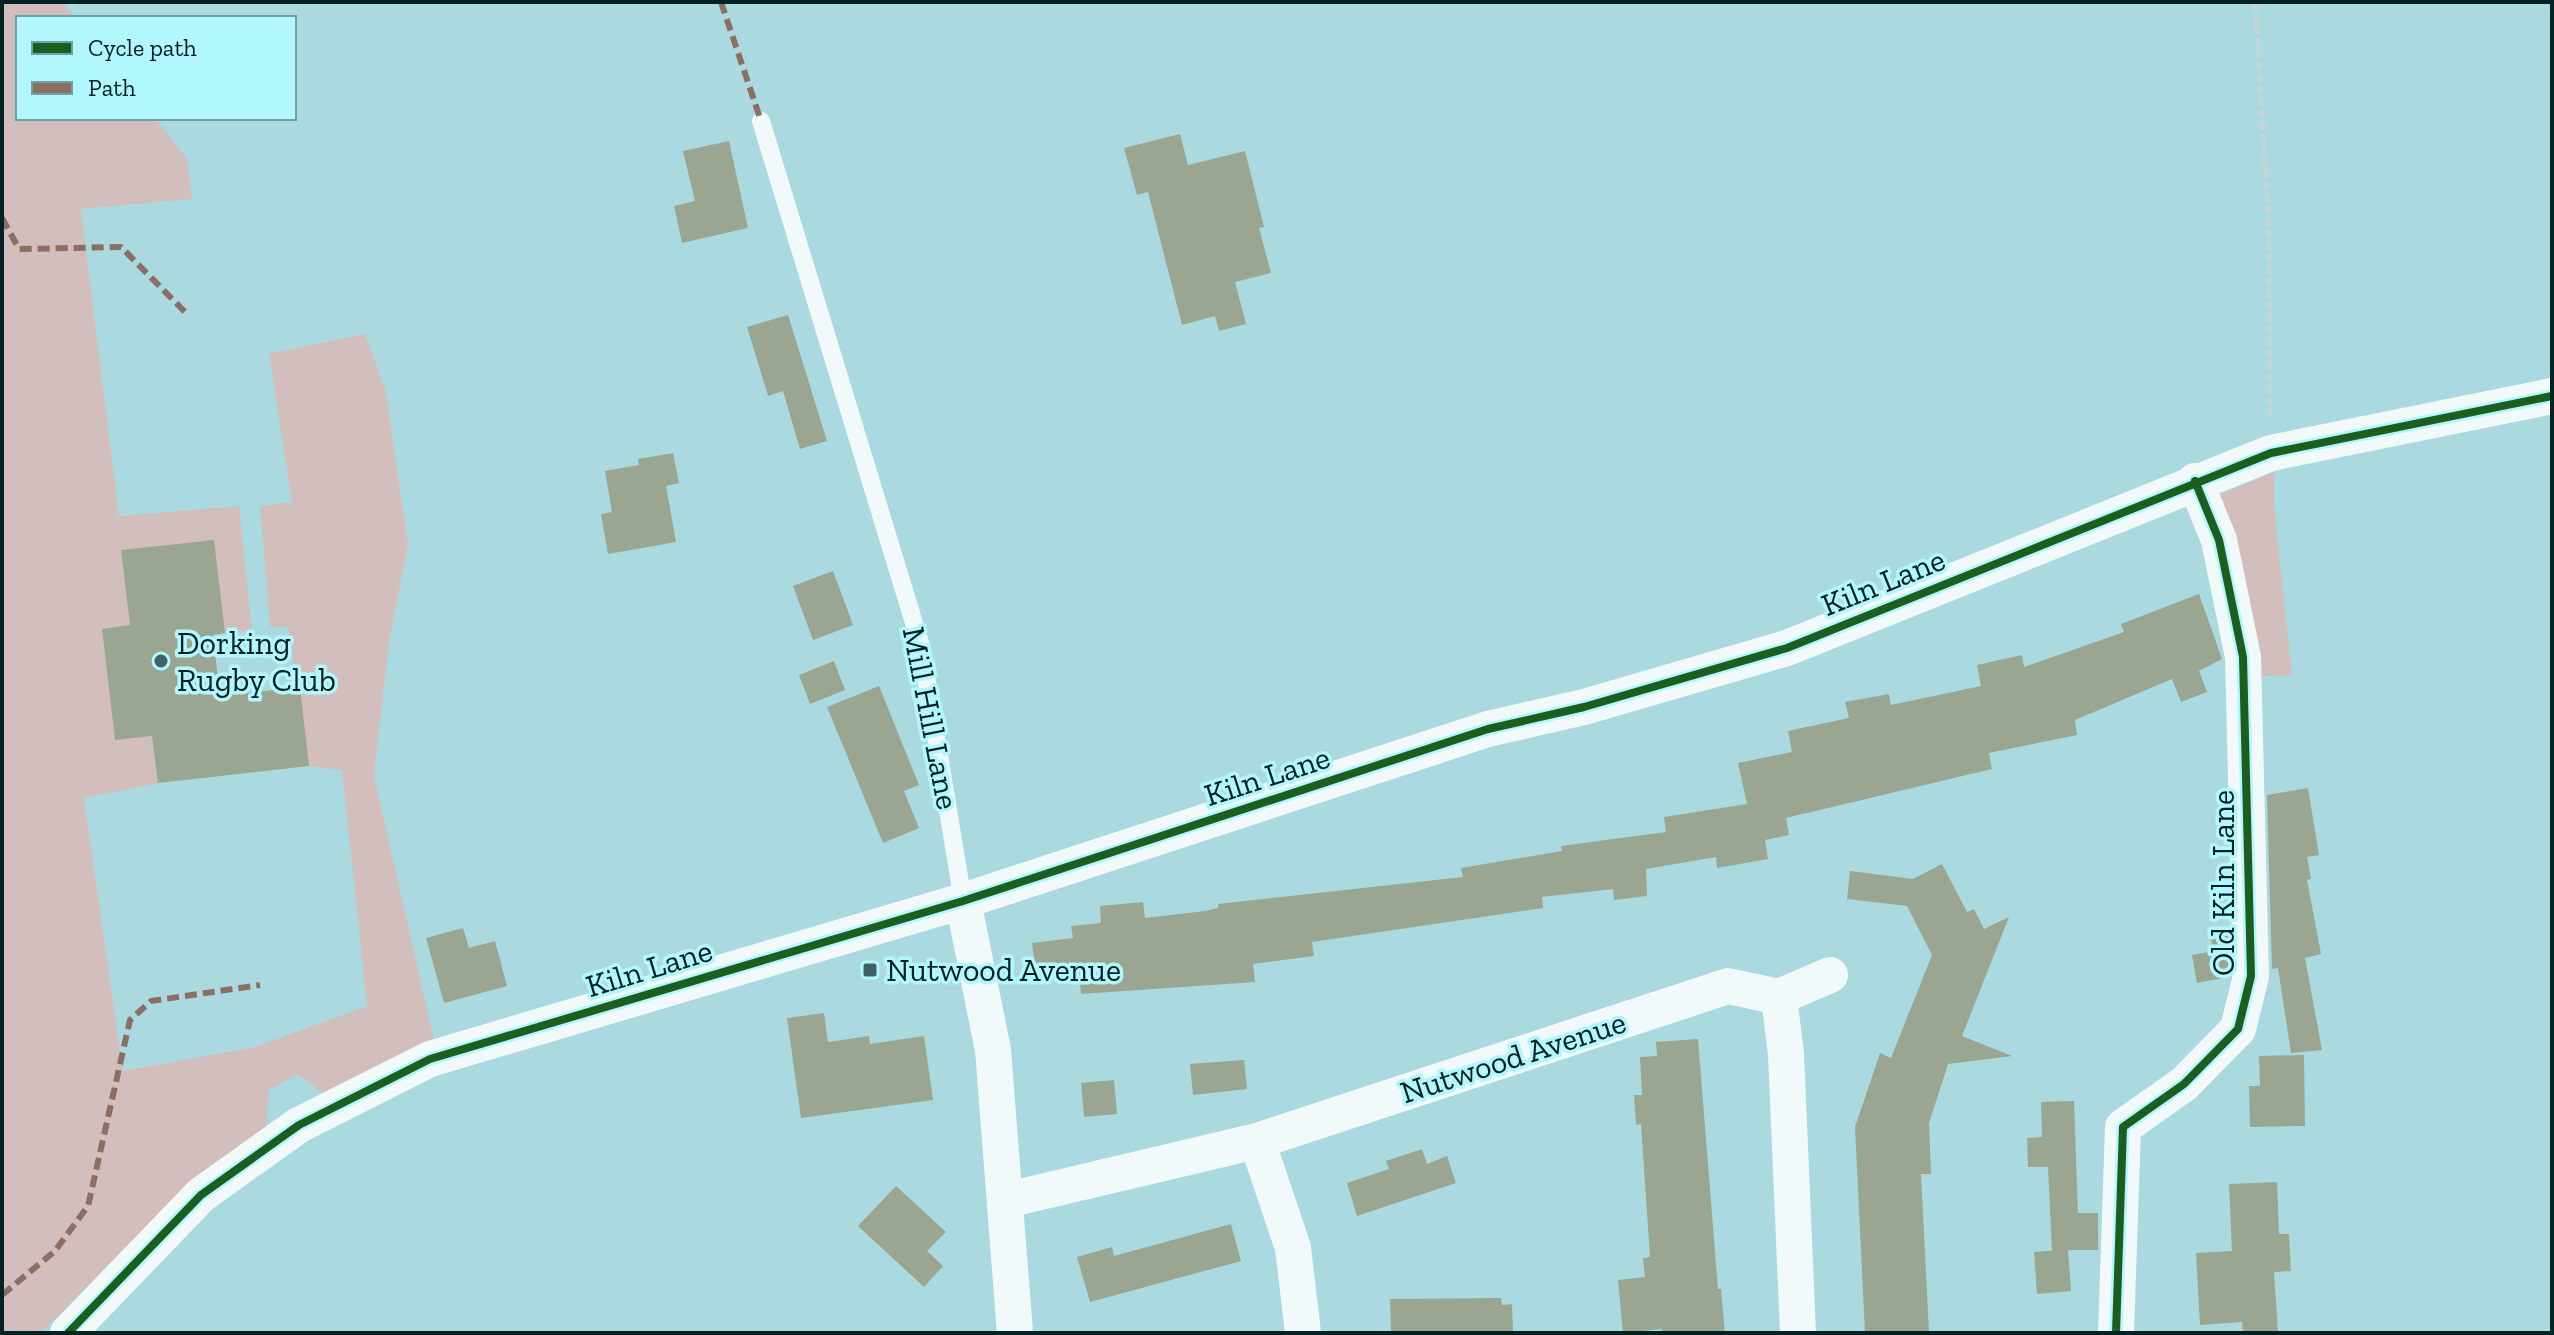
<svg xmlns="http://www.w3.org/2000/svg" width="2554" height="1335" font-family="'Zilla Slab',serif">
<rect width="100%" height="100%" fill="#aadadf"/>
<!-- green -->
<g fill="#d3bebe">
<path d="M2,2h60l13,16h-57v100h137l32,41 5,40 -111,10 38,307 120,-10 13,125c-49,3 -101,-11 -150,-2l13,110 37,-3 6,47 -74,15 39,273 132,-24 112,-41 -25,-236 -33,-4 -21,-139h-18l-10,-121 32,-4 -23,-148 96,-20 21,58 22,152 -19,98 -15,134 61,268 -106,54 -31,-24 -29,16 -3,42 -74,48 -151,153h-39z"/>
<polygon points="2274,472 2274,506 2292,675 2260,676 2216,496"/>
</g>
<!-- building -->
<g fill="#9aa691">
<polygon points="1180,134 1188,165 1245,151 1264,227 1259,228 1271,273 1235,282 1246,324 1219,331 1215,316 1182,325 1148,192 1137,195 1124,148"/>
<polygon points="729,141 748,228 682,243 674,206 695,201 683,151"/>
<polygon points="788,315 827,441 800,449 783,391 768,396 747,327"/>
<polygon points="673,453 679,483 666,486 676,542 608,554 601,514 612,512 605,471 639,465 638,459"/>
<polygon points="214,540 225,633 213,635 220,696 300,687 309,766 158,783 152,736 115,740 102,629 130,625 121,550"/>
<polygon points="833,571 853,625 813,640 793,586"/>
<polygon points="2199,594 2222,659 2199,671 2207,692 2181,702 2172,679 2075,720 2077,735 1989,753 1992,769 1786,818 1789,835 1765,840 1768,859 1717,868 1716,857 1646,869 1647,896 1614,900 1613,889 1542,897 1543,908 1312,942 1314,956 1253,964 1255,982 1081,994 1079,976 1037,981 1032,943 1073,938 1071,926 1101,923 1100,906 1143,902 1145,918 1205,911 1218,908 1218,904 1463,877 1461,868 1562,851 1561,846 1666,832 1664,817 1747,804 1738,763 1792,752 1788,731 1849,718 1845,702 1889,694 1891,705 1981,686 1977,665 2022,655 2024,667 2124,632 2121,624"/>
<polygon points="834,661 845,690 810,704 799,675"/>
<polygon points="879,686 919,785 904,791 919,828 883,843 827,707"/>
<polygon points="2308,788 2319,855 2307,857 2311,879 2307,880 2321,954 2305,958 2322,1050 2291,1053 2278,968 2272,969 2267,795"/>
<polygon points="1942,864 1967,912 1974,909 1984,929 2009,917 1962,1036 2012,1056 1948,1064 1929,1123 1931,1174 1921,1174 1929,1333 1865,1333 1855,1127 1880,1053 1891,1058 1932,955 1907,906 1847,899 1850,871 1913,879"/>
<polygon points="463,928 469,948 495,941 507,986 444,1003 426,938"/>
<polygon points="2229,935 2229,977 2197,983 2192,955 2213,951 2211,938"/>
<polygon points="824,1013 828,1042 869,1036 870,1044 924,1036 933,1100 801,1118 787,1018"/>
<polygon points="1698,1039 1718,1289 1721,1289 1725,1333 1663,1333 1662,1329 1623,1333 1618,1280 1645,1277 1643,1258 1650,1257 1641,1124 1636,1125 1634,1095 1642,1095 1640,1057 1657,1056 1656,1042"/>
<polygon points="2304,1055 2305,1126 2250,1127 2249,1086 2260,1086 2259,1056"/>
<polygon points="1244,1060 1247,1089 1193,1095 1190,1064"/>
<polygon points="1114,1080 1117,1114 1084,1117 1081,1083"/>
<polygon points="2074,1101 2078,1213 2098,1213 2098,1250 2068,1250 2071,1291 2037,1294 2034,1252 2059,1250 2052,1251 2048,1167 2028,1167 2027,1138 2042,1137 2041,1102"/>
<polygon points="1422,1149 1427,1164 1447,1156 1456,1183 1357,1216 1347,1183 1389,1169 1386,1161"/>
<polygon points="2277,1182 2279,1234 2289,1234 2291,1271 2274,1272 2278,1333 2243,1333 2242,1322 2200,1325 2196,1253 2232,1251 2229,1184"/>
<polygon points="896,1186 946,1232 927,1251 943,1266 924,1287 858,1226"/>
<polygon points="1231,1224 1241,1261 1090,1302 1077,1257 1112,1247 1114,1256"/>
<polygon points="1501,1298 1502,1305 1512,1304 1513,1333 1391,1333 1390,1299"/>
</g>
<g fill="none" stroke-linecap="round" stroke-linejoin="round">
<!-- path -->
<polyline stroke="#c6d6d7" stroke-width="5" stroke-dasharray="8 4" stroke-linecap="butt" points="2255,2 2269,229 2270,417"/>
<!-- lane -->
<polyline stroke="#f2f9fa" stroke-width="18" points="761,121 921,646 963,901"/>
<!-- street -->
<g stroke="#f2f9fa" stroke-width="36">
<polyline points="963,901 993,1050 1015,1333"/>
<polyline points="1779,997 1786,1054 1798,1333"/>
<polyline points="1257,1141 1293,1248 1303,1333"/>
<polyline points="1007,1200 1257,1141 1728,986 1779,997 1830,975"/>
<polyline points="68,1333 201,1195 299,1125 430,1059 963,901 1488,729 1584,707 1787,648 2271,453 2552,396"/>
<polyline points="2116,1333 2123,1127 2184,1084 2238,1029 2251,976 2243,657 2219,540 2195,481"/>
</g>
<!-- quiet -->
<g stroke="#8d6e63" stroke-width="6" stroke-dasharray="12 6" stroke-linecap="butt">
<polyline points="721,2 761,121"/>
<polyline points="2,218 19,249 121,247 187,314"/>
<polyline points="2,1295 55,1251 88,1206 130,1020 151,1001 260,985"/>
</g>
<!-- cycleway casing -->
<g stroke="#b2f7fd" stroke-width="13">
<g id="cycleway">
<polyline points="68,1333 201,1195 299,1125 430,1059 963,901 1488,729 1584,707 1787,648 2271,453 2552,396"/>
<polyline points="2116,1333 2123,1127 2184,1084 2238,1029 2251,976 2243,657 2219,540 2195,481"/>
</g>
</g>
<!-- cycleway -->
<use href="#cycleway" stroke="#1b5e20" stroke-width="8"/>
</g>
<!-- markers -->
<g fill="#3e6265" stroke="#b2f7fd" stroke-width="3">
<circle cx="161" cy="661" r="8"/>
<rect x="862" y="962" width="16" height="16" rx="4"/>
</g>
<g text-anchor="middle" stroke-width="7" stroke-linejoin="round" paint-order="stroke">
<!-- street labels -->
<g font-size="32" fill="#042124" stroke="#b2f7fd">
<text transform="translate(1883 582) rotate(-22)" y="11">Kiln Lane</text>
<text transform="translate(931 718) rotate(79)" y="11">Mill Hill Lane</text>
<text transform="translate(1267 776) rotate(-18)" y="11">Kiln Lane</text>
<text transform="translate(2223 883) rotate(-90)" y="11">Old Kiln Lane</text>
<text transform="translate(649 968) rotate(-17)" y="11">Kiln Lane</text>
<text transform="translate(1513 1057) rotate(-18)" y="11">Nutwood Avenue</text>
</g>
<!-- poi labels -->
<g font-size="32" fill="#042124" stroke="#b2f7fd" text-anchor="start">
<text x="177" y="654">Dorking<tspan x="177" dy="37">Rugby Club</tspan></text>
<text x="886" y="981">Nutwood Avenue</text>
</g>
</g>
<!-- border -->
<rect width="2554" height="1335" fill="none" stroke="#042124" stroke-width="8"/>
<!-- legend -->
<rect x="16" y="16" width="280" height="104" fill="#b2f7fd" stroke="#6ca1a6" stroke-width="2"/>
<rect x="32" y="42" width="40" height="12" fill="#1b5e20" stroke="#6ca1a6" stroke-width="2"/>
<text x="88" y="56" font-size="24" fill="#042124">Cycle path</text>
<rect x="32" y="82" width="40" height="12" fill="#8d6e63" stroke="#6ca1a6" stroke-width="2"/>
<text x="88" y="96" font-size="24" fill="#042124">Path</text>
</svg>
